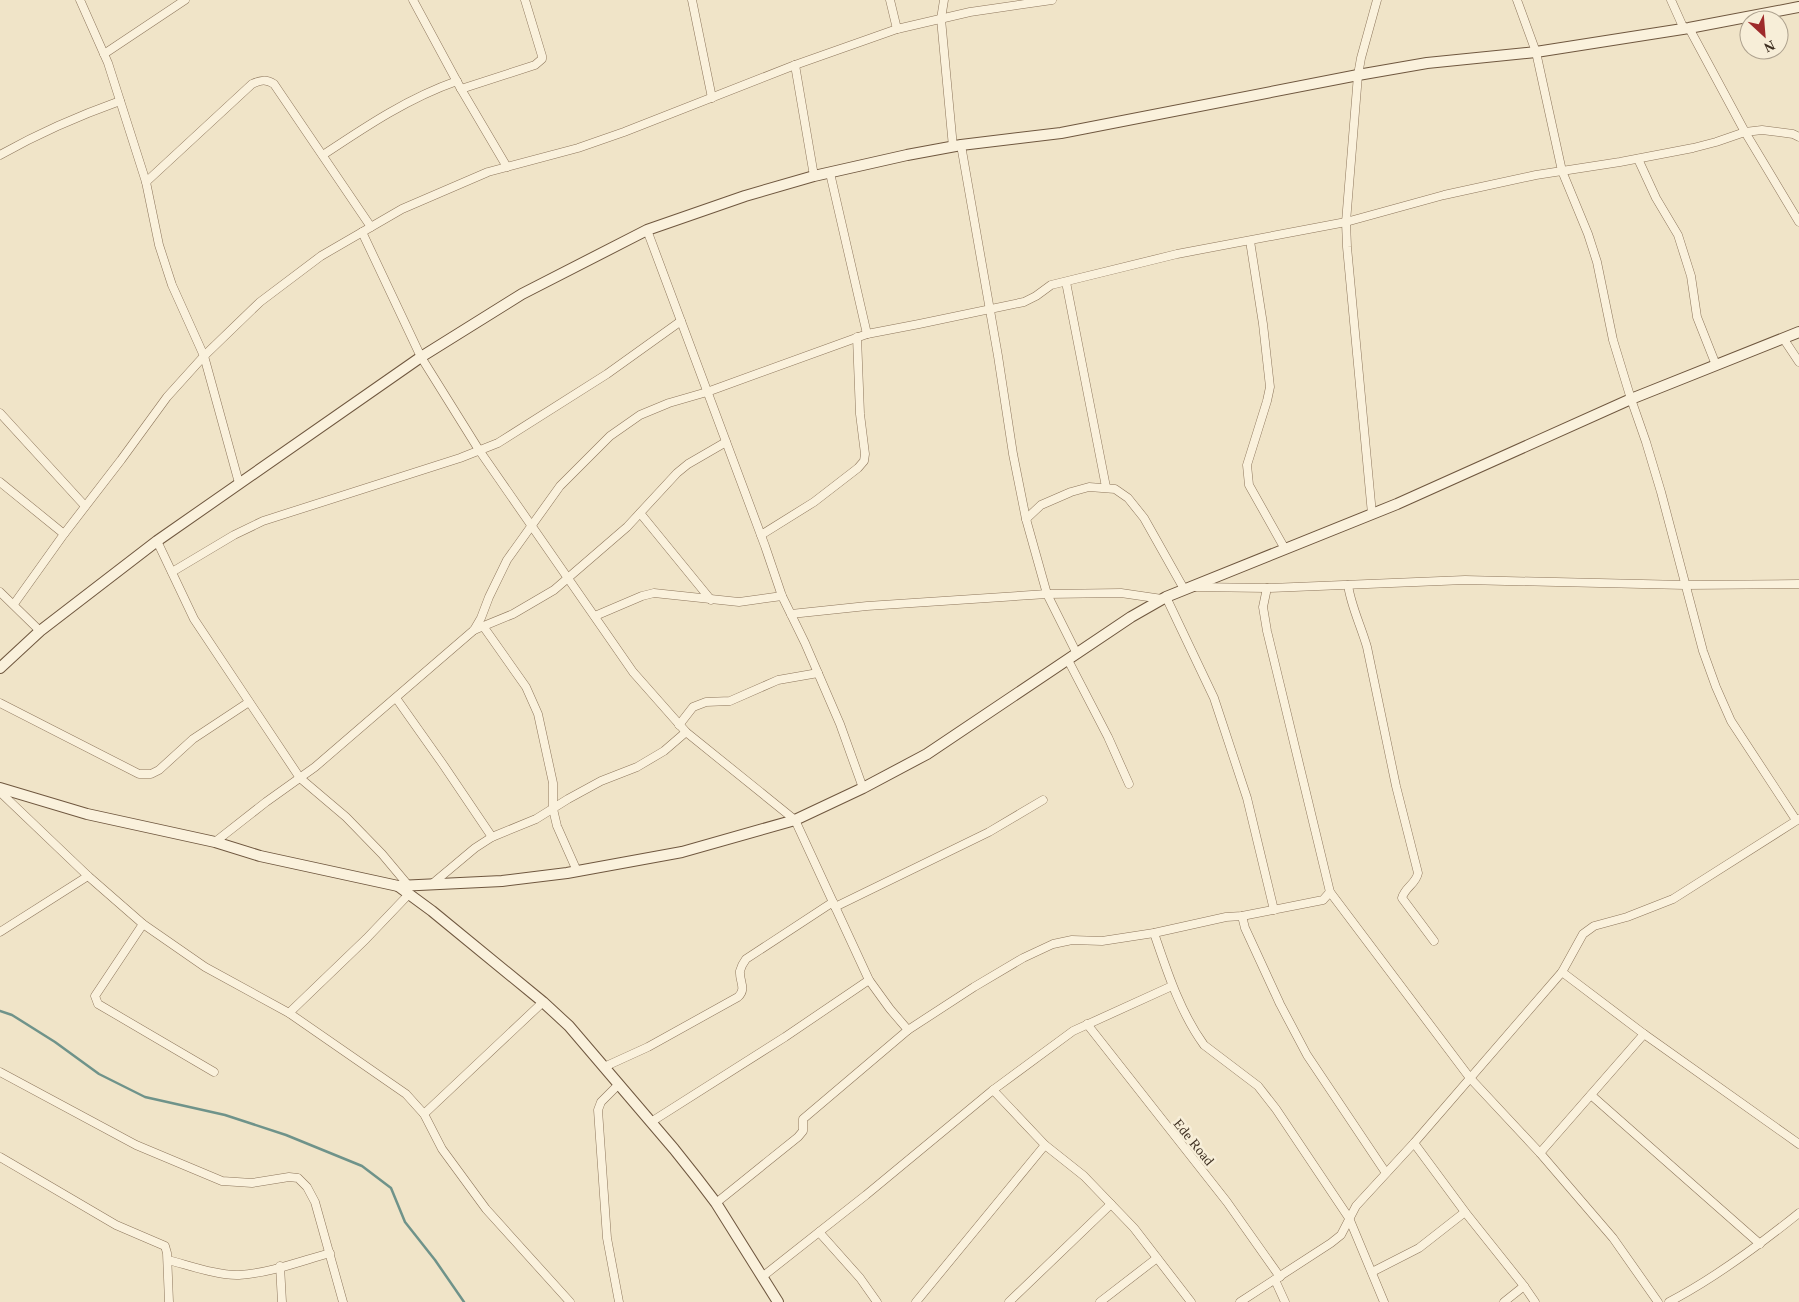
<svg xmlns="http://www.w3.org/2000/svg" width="1799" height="1302" font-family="Georgia,serif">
<rect width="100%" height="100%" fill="#f0e4c8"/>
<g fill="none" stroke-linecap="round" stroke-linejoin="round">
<!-- stream -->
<polyline stroke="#6f938a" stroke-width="2.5" points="0,1011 12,1015 55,1042 99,1074 145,1097 225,1115 286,1135 362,1166 391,1188 405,1222 435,1260 464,1302"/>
<!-- street casing -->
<g stroke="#8d765c" stroke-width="9">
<g id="street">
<polyline points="80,0 108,63 146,182 159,245 172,285 204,356 239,483"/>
<polyline points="413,0 461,89 507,167"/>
<polyline points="692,0 712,98"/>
<polyline points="890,0 897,29"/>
<polyline points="944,0 941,19 953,147"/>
<polyline points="1517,0 1536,52 1562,171 1588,234 1597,262 1613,340 1631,399 1646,442 1661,492 1703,651 1716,687 1731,721 1796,820"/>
<polyline points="1671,0 1684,29"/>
<polyline points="1689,28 1745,132 1799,222"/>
<polyline points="104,54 185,0"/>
<polyline points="795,65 814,176"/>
<polyline points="461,89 535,65 542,59 542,56 525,0"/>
<polyline points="961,145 998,356 1013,454 1026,519 1047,594 1077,654"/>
<path d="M0,155c39,-22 78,-39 120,-54"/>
<path d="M323,155c42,-28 85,-57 134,-74"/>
<polyline points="1638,159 1656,198 1678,235 1691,276 1697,317 1716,365"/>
<polyline points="830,173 867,334"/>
<path d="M146,182l106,-98c9,-4 14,-5 22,0l97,143"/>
<polyline points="647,230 765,546 782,596 805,643 840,724 863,788"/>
<polyline points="362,232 421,357 479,450 633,672 686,732 795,820 869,980 890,1009 908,1030"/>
<polyline points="1250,241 1263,324 1270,387 1267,401 1247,465 1249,485 1285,549"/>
<polyline points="1066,282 1106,487"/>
<polyline points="1783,338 1799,362"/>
<polyline points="0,413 85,506"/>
<polyline points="0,482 64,534"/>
<polyline points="640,513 711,600"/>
<polyline points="1372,514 1347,247 1346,222 1358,75 1361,58 1377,0"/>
<polyline points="1026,519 1041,505 1071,492 1089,487 1115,489 1128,498 1144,518 1184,589"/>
<polyline points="761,535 814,502 858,468 864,461 865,454 860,414 857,337"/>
<polyline points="157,541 194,619 300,778 346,817 382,854 408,885"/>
<polyline points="172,572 234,535 263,521 460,458 498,443 607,374 681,321"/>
<path d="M1348,585c3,21 13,41 19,62l29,139 22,87c-2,11 -13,14 -16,25l32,43"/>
<polyline points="1194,587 1267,588 1465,580 1685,585 1799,584"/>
<polyline points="1267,588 1263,607 1267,631 1330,892 1470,1078 1540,1153 1613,1238 1658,1302"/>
<polyline points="0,592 40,631"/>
<polyline points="1166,597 1214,698 1247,798 1274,910"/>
<polyline points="14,604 64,534 121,460 167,397 204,356 260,302 321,256 402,209 488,172 578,148 624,132 795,65 897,29 970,12 1052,0"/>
<polyline points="791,614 867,606 1047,594 1121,593 1162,599"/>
<polyline points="595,616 642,596 654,593 739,602 782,596"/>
<polyline points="483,626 526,687 538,714 553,783 553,809 557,826 577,871"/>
<polyline points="474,630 513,614 554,590 627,527 677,473 688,464 726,442"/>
<polyline points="1068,660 1108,737 1129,784"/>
<polyline points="396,698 442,763 492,837"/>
<polyline points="0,703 139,774 151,774 159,770 193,739 249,702"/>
<polyline points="679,725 693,707 706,702 730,701 778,680 818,673"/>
<polyline points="1,793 88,876 143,924 205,967 289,1013 406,1094 424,1114 442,1149 486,1209 570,1302"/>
<polyline points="215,842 266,802 315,767 474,630 481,618 489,597 507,560 560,486 610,436 640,415 669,403 707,392 867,334 919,324 1024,302 1036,296 1051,285 1177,254 1346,222 1444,195 1536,175 1620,162 1693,148 1716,142 1745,132 1762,130 1793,134 1799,137"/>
<polyline points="432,884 475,848 492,837 536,819 568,799 601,781 637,767 664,751 686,732"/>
<polyline points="835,907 989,832 1043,800"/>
<polyline points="1242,916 1245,928 1280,1004 1307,1055 1386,1173"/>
<polyline points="143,924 95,996 98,1004 214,1072"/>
<polyline points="0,932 88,876"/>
<path d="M1154,933c13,38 26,79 50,112l54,41 18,23 73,109 35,84"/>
<polyline points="1562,972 1644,1034 1799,1144"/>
<polyline points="289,1013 366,939 409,894"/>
<polyline points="1087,1024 1227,1202 1280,1277"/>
<path d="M604,1067l44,-20 90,-50c9,-8 1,-16 2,-26 1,-4 3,-8 6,-12l87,-57"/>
<polyline points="0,1072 136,1145 222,1181 252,1183 289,1177 298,1178 307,1187 315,1202 343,1302"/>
<polyline points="993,1090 1045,1145 1084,1176 1134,1228 1191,1302"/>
<polyline points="1591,1095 1760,1244"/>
<polyline points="424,1114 543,1002"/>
<polyline points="651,1122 785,1037 869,980"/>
<polyline points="1414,1143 1465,1212 1524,1286 1535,1302"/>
<polyline points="1540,1153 1644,1034"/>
<polyline points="0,1157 116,1225 165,1246 167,1253 169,1302"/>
<polyline points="716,1203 798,1137 803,1131 803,1119 908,1030 974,987 1023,958 1053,944 1072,940 1102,941 1154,933 1226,917 1242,916 1323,900 1330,892"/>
<polyline points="819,1232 860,1278 877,1302"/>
<path d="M168,1260c20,5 51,16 71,15 31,-2 62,-14 91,-22"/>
<polyline points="280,1266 282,1302"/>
<polyline points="1372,1272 1419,1248 1465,1212"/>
<polyline points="762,1277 866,1195 993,1090 1073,1031 1172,986"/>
<polyline points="1275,1280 1285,1302"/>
<polyline points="619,1302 607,1238 598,1110 601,1102 619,1084"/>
<polyline points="916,1302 1045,1145"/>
<polyline points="1009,1302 1111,1204"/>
<polyline points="1100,1302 1157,1258"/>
<polyline points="1240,1302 1331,1243 1341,1235 1356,1206 1414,1143 1562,972 1583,934 1594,926 1627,917 1673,899 1799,819"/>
<polyline points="1504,1302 1524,1286"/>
<path d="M1669,1302c46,-24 89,-56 130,-89"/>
</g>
</g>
<!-- secondary casing -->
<g stroke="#6f573f" stroke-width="12">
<g id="secondary">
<polyline points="0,668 40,631 157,541 421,357 522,294 647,230 745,196 814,176 907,155 961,145 1061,133 1358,75 1427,63 1536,52 1689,28 1799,7"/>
<polyline points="0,788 87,814 215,842 260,856 398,886 502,881 567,873 682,852 795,820 863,788 927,754 1131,617 1166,597 1397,504 1631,399 1799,332"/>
<polyline points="398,886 432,911 543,1002 569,1026 674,1149 697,1178 716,1203 778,1302"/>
</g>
</g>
<!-- street -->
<use href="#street" stroke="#faf1dc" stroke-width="8"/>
<!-- secondary -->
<use href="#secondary" stroke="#faf1dc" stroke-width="10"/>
</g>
<g text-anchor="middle" stroke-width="5" stroke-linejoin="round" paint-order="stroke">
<!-- street labels -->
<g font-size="14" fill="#3d2e20" stroke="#f7eed8">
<text transform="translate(1194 1142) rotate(51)" y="5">Ede Road</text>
</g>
</g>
<!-- north arrow -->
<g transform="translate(1764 35) rotate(154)"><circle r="24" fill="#f7eed8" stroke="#ada18e"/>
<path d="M0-4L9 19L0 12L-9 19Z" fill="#9e2a2b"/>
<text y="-8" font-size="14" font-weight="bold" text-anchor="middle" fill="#3d2e20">N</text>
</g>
</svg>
